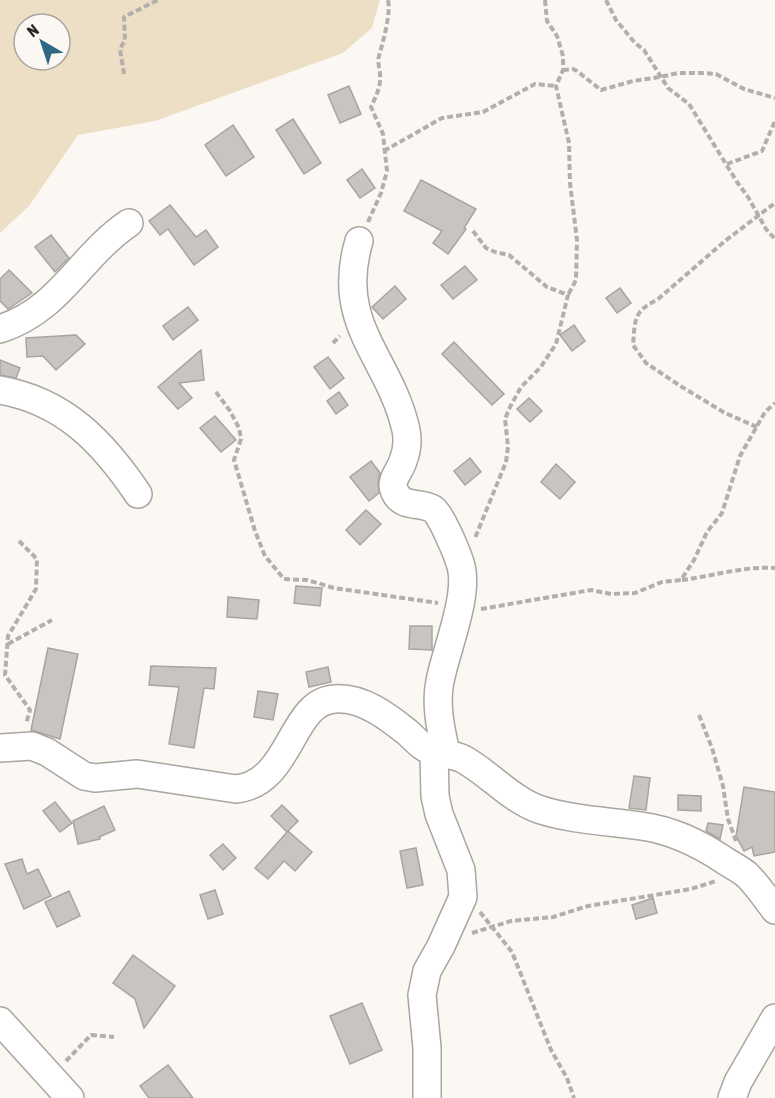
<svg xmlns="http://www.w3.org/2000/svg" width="775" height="1098" font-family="'Asap Condensed',sans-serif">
<rect width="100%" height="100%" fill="#fbf8f3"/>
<!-- green -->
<path fill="#eddfc6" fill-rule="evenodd" d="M0,0h380l-8,28 -29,25 -188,68 -77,14 -49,71 -29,27zM24,24h36v36h-36z"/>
<!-- building -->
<g fill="#c8c5c0" stroke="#a8a5a0" stroke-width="1.5">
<polygon points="349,86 361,114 340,123 328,95"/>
<polygon points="293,119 321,163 304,174 276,130"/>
<polygon points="233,125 254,157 226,176 205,145"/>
<polygon points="362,169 375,188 360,198 347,180"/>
<polygon points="421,180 476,209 464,228 466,229 448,254 433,243 442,231 404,211"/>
<polygon points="170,205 196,237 206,230 218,247 194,265 168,229 160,235 149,221"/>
<polygon points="51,235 69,258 55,272 35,247"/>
<polygon points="465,266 477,280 453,299 441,285"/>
<polygon points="9,270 32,293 8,309 0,301 0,279"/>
<polygon points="395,286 406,299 383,319 372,307"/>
<polygon points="620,288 631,303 617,313 606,298"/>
<polygon points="188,307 198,320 173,340 163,326"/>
<polygon points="574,325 585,341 572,351 560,335"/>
<polygon points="76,335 85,344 56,370 43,356 27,357 26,338"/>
<polygon points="454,342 504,394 492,405 442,354"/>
<polygon points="201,350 204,380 179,383 192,398 178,409 158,387"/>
<polygon points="328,357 344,378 330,389 314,367"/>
<polygon points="0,360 20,368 16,378 0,375"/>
<polygon points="339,392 348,405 336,414 327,401"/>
<polygon points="529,398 542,411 530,422 517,409"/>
<polygon points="215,416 236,440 221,452 200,428"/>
<polygon points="470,458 481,472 465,485 454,471"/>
<polygon points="371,461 380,473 378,482 379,493 369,501 350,477"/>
<polygon points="556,464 575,482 560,499 541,482"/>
<polygon points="366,510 381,524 360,545 346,530"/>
<polygon points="296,586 322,588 320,606 294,603"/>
<polygon points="228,597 259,600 257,619 227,617"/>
<polygon points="410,626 432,626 432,650 409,649"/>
<polygon points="48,648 78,654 60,739 31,730"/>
<polygon points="151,666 216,668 214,689 204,688 194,748 169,744 179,687 149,685"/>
<polygon points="328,667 331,682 309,687 306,672"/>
<polygon points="258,691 278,694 273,720 254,717"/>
<polygon points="634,776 650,778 646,810 629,808"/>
<polygon points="744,787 775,792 775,852 754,856 752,847 744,851 736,836"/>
<polygon points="678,795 701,796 701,811 678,810"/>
<polygon points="55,802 72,823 60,832 43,811"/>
<polygon points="282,805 298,821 287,832 271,816"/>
<polygon points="104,806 115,830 99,837 100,839 78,844 73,821"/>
<polygon points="708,823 723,825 720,839 706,831"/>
<polygon points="288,831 312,852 295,871 284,861 268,879 255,868"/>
<polygon points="223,844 236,858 223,870 210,855"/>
<polygon points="416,848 423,885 407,888 400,851"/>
<polygon points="22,859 27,874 38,869 51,896 24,909 5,864"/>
<polygon points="215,890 223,914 208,919 200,895"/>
<polygon points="69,891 80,916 57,927 45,902"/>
<polygon points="653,898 657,913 636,919 632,905"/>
<polygon points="133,955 175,986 144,1028 135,999 113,983"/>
<polygon points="362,1003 382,1050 350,1064 330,1016"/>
<polygon points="168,1065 193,1098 149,1098 140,1086"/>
</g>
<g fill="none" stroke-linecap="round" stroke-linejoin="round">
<!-- minor casing -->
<g stroke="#a9a6a1" stroke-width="30">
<g id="minor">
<path d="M359,241c-25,84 31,117 47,189 2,10 1,21 -3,31 -3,10 -13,19 -9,29 7,19 26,11 39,19 8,5 25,46 28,57 8,30 -15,84 -21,115 -5,24 1,49 6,72"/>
<path d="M0,329c61,-20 79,-72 129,-106"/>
<path d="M0,390c64,11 103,52 138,104"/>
<path d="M0,748l32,-2 15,6 37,24 11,2 42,-4 99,15c56,-6 54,-88 99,-90 27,-2 52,17 72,33 8,7 15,16 25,19 10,4 21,3 31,8 26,14 46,39 75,50 33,11 69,12 103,17 31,4 57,17 83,34 7,5 16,9 23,15 10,10 19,23 28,35"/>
<polyline points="0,1021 70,1098"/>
<polyline points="427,1098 427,1048 422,995 427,971 441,946 463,897 461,870 439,814 435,796 434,752"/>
<polyline points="732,1098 738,1082 775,1018"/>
</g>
</g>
<!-- path -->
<g stroke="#b2b0ac" stroke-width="4" stroke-dasharray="6 3" stroke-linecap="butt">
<polyline points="545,0 547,21 557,36 563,56 563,70 556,86 569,143 570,183 577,240 576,280 568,295"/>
<polyline points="606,0 616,20 635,43 644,50 668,88 689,104 737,182 748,197 766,229 775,239"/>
<polyline points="563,70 573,69 577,71 601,90 633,81 660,77 678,73 705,73 716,74 744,89 775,98"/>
<polyline points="124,74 120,49 125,40 124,17 158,0"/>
<polyline points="384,151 442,118 483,112 535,84 556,86"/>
<polyline points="727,164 762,151 775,121"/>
<path d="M368,222l13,-29 6,-22 -4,-37 -12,-27c5,-11 10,-20 9,-32 0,-6 -3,-13 -1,-19 4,-14 12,-42 9,-56"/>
<polyline points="473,231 486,248 495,252 509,255 547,287 568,295 556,344 540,368 521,387 510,407 505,419 508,447 506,462 475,538"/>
<polyline points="333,343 340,336"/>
<polyline points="216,392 230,411 239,428 241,439 234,460 255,531 265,556 284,579 307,580 334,588 438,603"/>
<path d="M757,427l-32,-14 -43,-26 -36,-24 -13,-18c2,-24 0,-34 24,-45l68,-59 50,-38"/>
<polyline points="19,541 37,559 36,589 8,636 5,675 30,710 26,724"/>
<path d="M682,580c31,-4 62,-14 93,-12"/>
<polyline points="481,609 591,590 611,594 635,593 662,582 681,580 694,560 707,532 722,513 740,456 765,412 775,403"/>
<polyline points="8,644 52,620"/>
<polyline points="699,715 712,748 723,786 728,819 736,841"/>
<polyline points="480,912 512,952 551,1050 567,1078 574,1098"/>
<polyline points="472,933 511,921 553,917 588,906 691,889 716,881"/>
<polyline points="66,1061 91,1035 114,1037"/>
</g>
<!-- minor -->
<use href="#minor" stroke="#fff" stroke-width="27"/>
</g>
<!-- north arrow -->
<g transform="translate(42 42) rotate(321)"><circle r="28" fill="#fbf8f3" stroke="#a7a4a1" stroke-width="1.5"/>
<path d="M0-4.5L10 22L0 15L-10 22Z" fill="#2f6882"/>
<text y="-9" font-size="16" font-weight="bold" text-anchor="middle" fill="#292725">N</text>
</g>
</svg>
